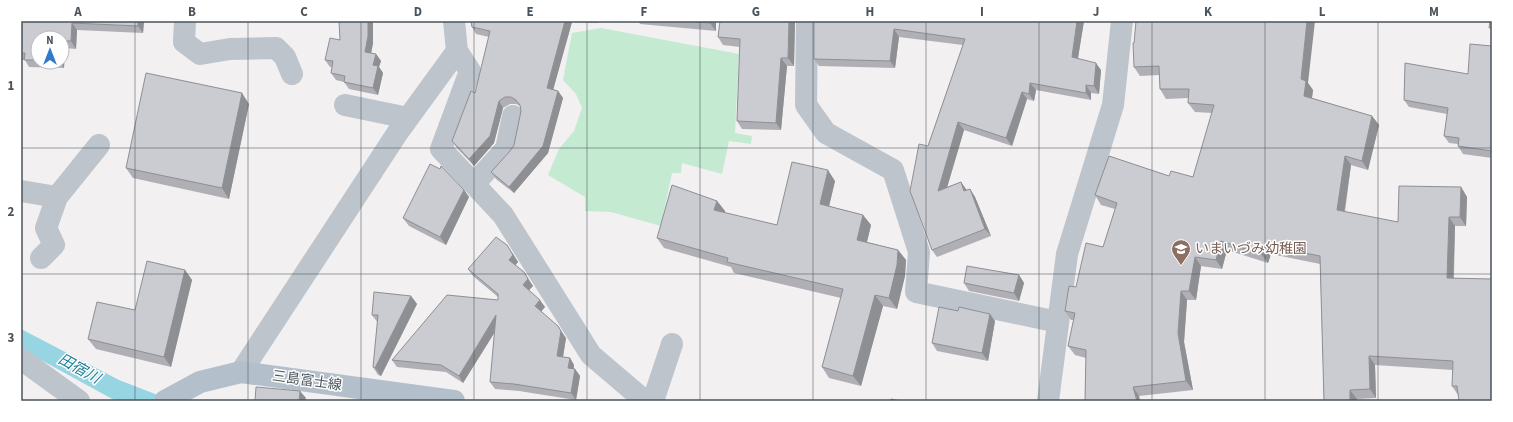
<svg xmlns="http://www.w3.org/2000/svg" width="1513" height="422" font-family="'Source Sans 3','Noto Sans JP',sans-serif">
  <style>
    .green { fill: #c4ead1 }
    .water { fill: #96d5e1 }
    .lines { fill: none; stroke-linecap: round; stroke-linejoin: round }
    .minor { stroke: #bdc4cb; stroke-width: 22 }
    .major { stroke: #b3c0cb; stroke-width: 22 }
    .wall { fill: #afafb5; fill-rule: evenodd }
    .shaded-wall { fill: #8e8f93 }
    .building { fill: #cbccd2; stroke: #8e8f93 }
    .grid { fill: none; stroke: #4a535b; stroke-width: 1; stroke-opacity: 0.55 }
    .labels { text-anchor: middle; dominant-baseline: central; stroke-width: 3; stroke-linejoin: round; paint-order: stroke }
    .education-label { font-size: 14px; fill: #785e54; stroke: #fff; text-anchor: start }
    .street-label { font-size: 14px; fill: #4a535b; stroke: #fff }
    .water-label { font-size: 15px; font-style: italic; fill: #1d7f93; stroke: #fff }
    .neatline { fill: none; stroke: #4a535b; stroke-width: 1.5 }
    .grid-label { font-size: 13px; text-anchor: middle; font-weight: bold; fill: #4a535b }
  </style>
  <rect width="100%" height="100%" fill="#f2f0f0"/>
  <path class="green" d="M601,28L739,54L735,133L752,136L751,144L729,141L722,174L682,163L681,173H672L661,226L611,212L585,211V197L548,175L559,149L574,131L582,108L576,94L563,80L572,33Z"/>
  <path class="water" d="M21,329L119,380L173,401H116L21,349Z"/>
  <g class="lines">
    <path class="minor" d="M185,21L184,42L200,54L230,49L276,48L285,57L292,74
      M807,21L806,105L826,133L893,170L919,252L916,292L1058,322
      M457,51L470,71L441,149L503,215L591,355L645,401
      M345,105L408,118
      M474,184L506,149L513,116
      M21,191L57,197L99,145
      M41,258L54,245L46,228L57,197
      M21,359L79,401
      M241,372L398,132L457,51L454,21
      M653,401L672,344
      M1048,401L1067,254L1113,105L1122,21"/>
    <path class="major" d="M165,401L200,382L241,372L454,401"/>
  </g>
  <path class="wall" d="M21,21H144L143,33L77,30L76,49L65,48L64,68L29,67L25,60H21ZM38,38H62V62H38Z
    M373,21V43L371,53L376,54L381,61L379,67L383,73L378,95L349,89L344,82L336,80L331,73L332,67H330L325,60Z
    M471,21H598V23L572,22L553,89L558,91L563,98L548,153L514,193L496,179L491,172L510,151L514,145L521,111L520,106L516,104H510L503,108L494,143L474,166L457,148L452,141L475,93L489,37L476,34L472,27Z
    M638,21H716V31L640,24Z
    M720,21H795L794,66H787L781,130L742,129L737,121L740,47L723,45L718,37Z
    M814,21H1084L1078,58L1101,70L1099,94L1091,93V100L1036,90L1034,101L1027,99L1012,146L964,130L947,187L961,182L966,190L970,189L975,197L991,236L937,257L932,250L928,146L963,45L899,37L895,68L819,66L814,59Z
    M1134,43L1308,83L1313,90L1312,98L1372,116L1379,125L1368,170L1351,165L1345,212L1398,222L1461,187L1467,197L1466,226H1455L1454,278L1458,395L1452,386L1453,370L1375,365L1376,398L1357,399V401H1324L1320,264L1271,254L1268,263L1227,250L1222,269L1201,266L1196,300H1187L1184,342L1193,390L1139,396L1140,401H1085L1086,358L1075,355L1068,346L1074,320H1071L1065,311L1076,287L1103,247L1115,209L1101,205L1095,195L1169,176L1193,177L1212,113L1195,112L1188,103L1189,98L1166,99L1160,89L1159,75L1140,76L1134,67Z
    M1492,46V158L1463,154L1458,146V144L1449,143L1444,136L1447,114L1409,107L1404,100L1468,74Z
    M249,104L229,199L133,178L126,168Z
    M440,169L464,190L469,197L446,245L409,226L403,218Z
    M835,181L829,206L863,215L871,225L867,242L898,250L906,260L905,276L897,309L883,306L861,386L829,378L822,367L841,298L734,273L731,267L664,248L657,238L717,201L725,211L724,213L777,225Z
    M512,252L518,262L515,265L533,286L529,290L545,307L541,311L566,338L563,357L570,358L574,365V369H575L580,376L576,400L519,391L495,389L490,382L495,332L463,383L446,372L397,367L392,360L498,300V297L473,276L468,269Z
    M185,270L192,280L171,367L96,349L88,339L135,310Z
    M1019,275L1024,283L1019,301L969,291L964,283Z
    M411,296L417,304L381,376L378,375L373,367L378,323L372,315Z
    M995,321L988,361L937,351L932,343Z"/>
  <path class="shaded-wall" d="M138,21H144L143,33L138,26Z
    M368,21H373V43L370,59L365,52Z
    M565,21H571L572,22L552,94L547,88Z
    M710,21H716V31L710,23Z
    M789,21H795L794,66L788,58Z
    M1077,21H1084L1077,64L1072,57Z
    M1307,21H1315L1308,83L1313,90L1311,105L1304,96L1301,79Z
    M72,23L77,30L76,49L71,41Z
    M894,29L899,37L895,68L890,61Z
    M62,44L65,48L64,68L60,62H62Z
    M376,54L381,61L379,67L383,73L378,95L373,88V65Z
    M781,58L787,66L781,130L776,123Z
    M1096,63L1101,70L1099,94L1094,86Z
    M1030,83L1036,90L1034,101L1029,94Z
    M1086,85L1091,93V100L1086,93Z
    M558,91L563,98L548,153L514,193L509,187Z
    M1022,92L1027,99L1012,146L1006,138Z
    M242,93L249,104L229,199L222,188Z
    M499,101L503,108L494,143L474,166L469,159Z
    M1372,116L1379,125L1368,170L1362,161Z
    M958,122L964,130L944,198L938,191Z
    M1345,156L1351,165L1343,220L1337,210Z
    M828,170L835,181L827,215L820,204Z
    M961,182L966,189L970,199L964,191Z
    M1461,187L1467,197L1466,226L1460,217Z
    M970,189L975,197L991,236L985,229Z
    M464,190L469,197L446,245L440,237Z
    M717,201L725,211L722,221L714,210Z
    M863,215L871,225L865,250L857,240Z
    M1449,217L1455,226L1453,287L1447,278Z
    M1221,241L1227,250L1222,269L1216,260Z
    M507,245L518,262L514,267L509,260Z
    M1264,245L1271,254L1268,263L1261,254Z
    M898,250L906,260L905,276L897,309L889,298Z
    M1195,257L1201,266L1196,300L1189,291Z
    M185,270L192,280L171,367L164,357Z
    M524,272L533,286L528,291L523,285Z
    M1019,275L1024,283L1019,301L1014,293Z
    M1181,291L1187,300L1184,342L1193,390L1186,381L1178,333Z
    M875,295L883,306L861,386L853,376Z
    M411,296L417,304L381,376L375,368Z
    M540,300L545,307L540,313L535,306Z
    M990,314L995,321L988,361L982,353Z
    M496,315L501,322L463,383L459,376Z
    M558,326L566,338L562,363L557,356Z
    M1369,356L1375,365L1376,398L1370,389Z
    M570,358L574,365L573,375L568,368Z
    M575,369L580,376L576,400L571,393Z
    M1133,387L1139,396L1140,401H1137Z
    M1350,390L1357,399V401H1350Z
    M300,391L306,398L305,401H299Z"/>
  <path class="building" d="M21,21H138V26L72,23L71,41H62V38H38V60H24L25,53H21Z
    M339,21H368V36L365,52L376,54L373,65L378,66L373,88L344,82L345,76L331,73L333,61L325,60L330,38L340,40Z
    M471,21H565L547,88L558,91L543,146L509,187L491,172L510,151L514,145L521,111L520,105L516,100L511,97H505L499,101L490,136L469,159L452,141L471,91L475,93L490,31L472,27Z
    M686,21H710V23Z
    M720,21H789L788,58H781L776,123L737,121L740,39L718,37Z
    M814,21H1077L1072,57L1096,63L1094,86L1086,85V93L1030,83L1029,94L1022,92L1006,138L958,122L938,191L961,182L964,191L970,189L985,229L932,250L910,191L919,144L928,146L965,39L894,29L890,61L814,59Z
    M1136,21H1307L1301,79L1306,81L1304,96L1372,116L1362,161L1345,156L1337,210L1398,222L1399,186L1461,187L1460,217H1449L1447,278L1492,279V401H1459L1457,386H1452L1453,361L1369,356L1370,389L1350,390V401H1324L1320,256L1264,245L1261,254L1221,241L1216,260L1195,257L1189,291H1181L1178,333L1186,381L1133,387L1137,401H1085L1086,350L1068,346L1075,313L1065,311L1069,286L1076,287L1086,243L1103,247L1117,203L1095,195L1109,156L1169,176L1171,171L1193,177L1214,105L1188,103L1189,89H1160L1159,66L1134,67L1133,43H1134Z
    M1490,21H1492V28H1489Z
    M1470,44L1492,46V151L1458,146L1459,138L1444,136L1448,108L1404,100L1405,63L1468,74Z
    M146,73L242,93L222,188L126,168Z
    M792,162L828,170L820,204L863,215L857,240L898,250L897,265L889,298L875,295L853,376L822,367L843,289L727,262L728,258L657,238L672,185L717,201L714,210L777,225Z
    M430,164L440,169L441,166L464,190L440,237L403,218Z
    M496,237L507,245L513,255L509,260L524,272L528,279L523,285L540,300L535,306L558,326L561,331L557,356L570,358L568,368L575,369L571,393L514,384L490,382L496,315L459,376L441,365L392,360L447,295L498,300V294L468,269Z
    M147,261L185,270L164,357L88,339L97,302L135,310Z
    M967,266L1019,275L1014,293L964,283Z
    M374,292L411,296L375,368L373,367L378,315H372Z
    M939,307L958,311L959,307L990,314L982,353L932,343Z
    M256,387L300,391L299,401H255Z
    M891,399L901,401H890Z"/>
  <path class="grid" d="M135,21V401M248,21V401M361,21V401M474,21V401M587,21V401M700,21V401M813,21V401M926,21V401M1039,21V401M1152,21V401M1265,21V401M1378,21V401M21,148H1492M21,274H1492"/>
  <defs>
    <symbol id="school-pin" viewBox="-11 -11 22 30"><path d="M0 17L-7.5 6A9.5 9.5 0 1 1 7.5 6Z" fill="#8d6e63" stroke="#fff"/><path d="M0-5L7-2L0 1L-7-2ZM-4 1L0 2.5L4 1V4Q0 6-4 4Z" fill="#fff"/></symbol>
  </defs>
  <g fill-rule="evenodd">
    <use href="#school-pin" x="1170" y="238" width="22" height="30"/>
  </g>
  <g class="labels">
    <g class="education-label">
      <text x="1195" y="249">いまいづみ幼稚園</text>
    </g>
    <g class="street-label">
      <text transform="translate(307 381) rotate(8)">三島富士線</text>
    </g>
    <g class="water-label">
      <text transform="translate(79 369) rotate(29)">田宿川</text>
    </g>
  </g>
  <rect width="1513" height="422" fill="none" stroke="#ffffff" stroke-width="44"/>
  <g transform="translate(50 50)"><circle r="19" fill="#ffffff" stroke="#b7babd"/>
  <path d="M0-3L7 15L0 10L-7 15Z" fill="#307acc"/>
  <text y="-6" font-size="11" font-weight="bold" text-anchor="middle" fill="#4a535b">N</text>
  </g>
  <rect x="22" y="22" width="1469" height="378" class="neatline"/>
  <g class="grid-label">
    <text x="78" y="16">A</text>
    <text x="192" y="16">B</text>
    <text x="304" y="16">C</text>
    <text x="418" y="16">D</text>
    <text x="530" y="16">E</text>
    <text x="644" y="16">F</text>
    <text x="756" y="16">G</text>
    <text x="870" y="16">H</text>
    <text x="982" y="16">I</text>
    <text x="1096" y="16">J</text>
    <text x="1208" y="16">K</text>
    <text x="1322" y="16">L</text>
    <text x="1434" y="16">M</text>
    <text x="11" y="90">1</text>
    <text x="11" y="216">2</text>
    <text x="11" y="342">3</text>
  </g>
</svg>
